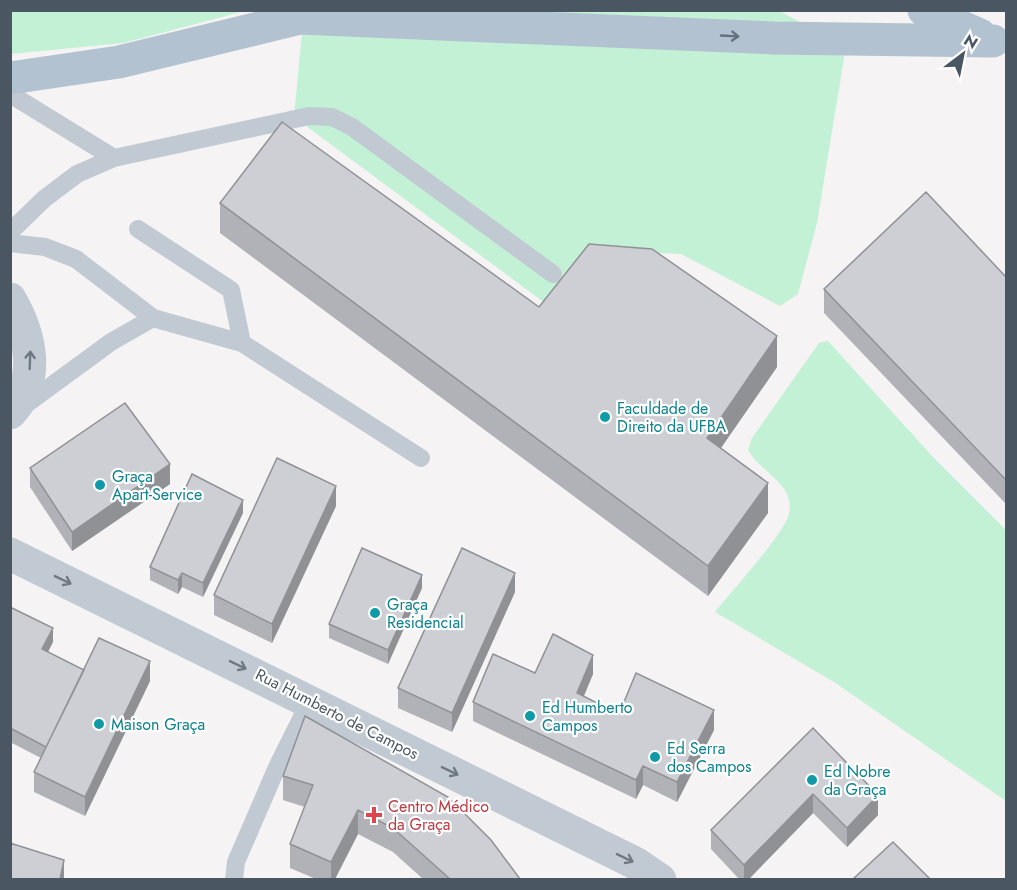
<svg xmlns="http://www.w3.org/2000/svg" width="1017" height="890" font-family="Jost,sans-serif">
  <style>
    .green { fill: #c3f1d5 }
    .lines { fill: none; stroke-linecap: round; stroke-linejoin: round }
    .service { stroke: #c1cad2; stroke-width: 18 }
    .minor { stroke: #c1cad2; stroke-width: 33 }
    .primary { stroke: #b3c2d1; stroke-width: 33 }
    .wall { fill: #b0b2b7 }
    .shaded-wall { fill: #909195 }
    .building { fill: #cdcfd5; stroke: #909195; stroke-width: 1.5 }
    .oneway { stroke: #64717d }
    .oneway2 { stroke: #6e7983 }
    .culture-dot { fill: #0f9aa8; stroke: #fff; stroke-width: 2 }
    .health-dot { fill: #e0444e; stroke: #fff; stroke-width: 2 }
    .labels { text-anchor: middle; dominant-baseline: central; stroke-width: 4.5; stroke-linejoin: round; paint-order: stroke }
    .culture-label { font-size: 16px; fill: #0d838f; stroke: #fff; text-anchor: start }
    .street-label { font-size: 16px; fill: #4a5661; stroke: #fff }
    .health-label { font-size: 16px; fill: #be3a42; stroke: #fff; text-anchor: start }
  </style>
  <rect width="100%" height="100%" fill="#f5f3f3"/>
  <path class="green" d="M11,10H245V11L123,43L11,54Z
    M304,11H779L846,46L817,223L798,294L780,306L681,254L590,250L553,309L294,117Z
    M828,341L932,456L1006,530V801L834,682L715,612C734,588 778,541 788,517C791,509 790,502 787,494C781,480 757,466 748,450L752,438L819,343Z"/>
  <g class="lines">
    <path class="service" d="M10,94L114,158
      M138,229L231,290L242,343
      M10,232L44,199L77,174L114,158L309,116L332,117L352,127L553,274
      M10,243L45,247L76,259L153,318L242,343L421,458
      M21,408L111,342L153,318
      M234,880L236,862L278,765L310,701"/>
    <path class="minor" d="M10,299C31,335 41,380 10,413
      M10,554L635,863L660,880"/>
    <path class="primary" d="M924,10L980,35
      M10,78L119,62L300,18L774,38L993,41"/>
  </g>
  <path class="wall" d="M220,203L539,307L777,367L721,448L768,513L708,596L220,233Z
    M1006,277V504L824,313V289Z
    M30,468L170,484L72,551L30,487Z
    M336,506L272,643L214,615V595Z
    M243,513L203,597L182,587L178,594L150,580V567Z
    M422,588L388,664L329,638V624Z
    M515,592L452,732L398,708V688Z
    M10,607L53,642L48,652L84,670L150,681L85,816L34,792V772L41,758L10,742Z
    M535,673L593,674L584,696L619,714L714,730L677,802L643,785L636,799L473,721V702Z
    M305,716L520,879H423L393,852L358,834L335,879H316L290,868V844L305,807L283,800V776Z
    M813,728L878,815L847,847L813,813L749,879H739L711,849V830Z"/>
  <path class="shaded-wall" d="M777,336V367L707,468V438Z
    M170,464V484L72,551V532Z
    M768,483V513L708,596V566Z
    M336,486V506L272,643V624Z
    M243,500V513L203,597V583Z
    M182,573V587L178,594V580Z
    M515,573V592L452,732V713Z
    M422,575V588L388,664V650Z
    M53,628V642L42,663V649Z
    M593,655V674L577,712V693Z
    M150,661V681L85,816V797Z
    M714,710V730L677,802V782Z
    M643,766V785L636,799V780Z
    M813,794V813L749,879H744V865Z
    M878,795V815L847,847V828Z
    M358,810V834L335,879H331V862Z
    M64,860V879H60Z"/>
  <path class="building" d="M282,122L539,307L589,244L652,249L777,336L707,438L768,483L708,566L220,203Z
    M926,192L1006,277V480L824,289Z
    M125,403L170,464L72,532L30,468Z
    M277,458L336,486L272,624L214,595Z
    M192,474L243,500L203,583L182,573L178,580L150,567Z
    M362,548L422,575L388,650L329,624Z
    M462,548L515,573L452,713L398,688Z
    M10,607L53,628L42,649L84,670L46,747L10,728Z
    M553,634L593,655L577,693L619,714L636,673L714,710L677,782L643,766L636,780L473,702L493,654L535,673Z
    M99,638L150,661L85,797L34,772Z
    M305,716L448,797L491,840L520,879H450L393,828L358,810L331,862L290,844L313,785L283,776Z
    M813,728L878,795L847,828L813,794L744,865L711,830Z
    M893,842L930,879H853Z
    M10,843L64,860L60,879H10Z"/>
  <defs><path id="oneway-shaft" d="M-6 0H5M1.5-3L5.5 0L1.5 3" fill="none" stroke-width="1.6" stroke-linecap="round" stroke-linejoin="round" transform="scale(1.5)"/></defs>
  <use class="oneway" href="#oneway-shaft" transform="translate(730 36) rotate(3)"/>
  <g class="oneway2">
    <use href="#oneway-shaft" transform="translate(30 360) rotate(-88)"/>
    <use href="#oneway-shaft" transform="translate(63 580) rotate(26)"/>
    <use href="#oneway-shaft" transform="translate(238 665) rotate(26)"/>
    <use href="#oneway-shaft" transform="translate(450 771) rotate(26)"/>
    <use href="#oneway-shaft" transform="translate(625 858) rotate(26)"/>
  </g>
  <g class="culture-dot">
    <circle cx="605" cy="417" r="6"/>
    <circle cx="100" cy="485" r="6"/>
    <circle cx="375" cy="613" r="6"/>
    <circle cx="530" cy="716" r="6"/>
    <circle cx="99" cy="724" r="6"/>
    <circle cx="655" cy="757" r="6"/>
    <circle cx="812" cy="780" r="6"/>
  </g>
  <path class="health-dot" d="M371 806h6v6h6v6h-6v6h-6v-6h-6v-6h6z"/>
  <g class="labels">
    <g class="culture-label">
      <text x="617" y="408">Faculdade de<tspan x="617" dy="18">Direito da UFBA</tspan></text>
      <text x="112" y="476">Graça<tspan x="112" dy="18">Apart-Service</tspan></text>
      <text x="387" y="604">Graça<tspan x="387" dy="18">Residencial</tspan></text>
      <text x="542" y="707">Ed Humberto<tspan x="542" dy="18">Campos</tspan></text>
      <text x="111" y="724">Maison Graça</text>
      <text x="667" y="748">Ed Serra<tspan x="667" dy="18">dos Campos</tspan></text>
      <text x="824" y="771">Ed Nobre<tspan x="824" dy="18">da Graça</tspan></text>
    </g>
    <g class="street-label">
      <text transform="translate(337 714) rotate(27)">Rua Humberto de Campos</text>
    </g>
    <g class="health-label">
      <text x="388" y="806">Centro Médico<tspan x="388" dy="18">da Graça</tspan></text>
    </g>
  </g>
  <rect width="1017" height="890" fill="none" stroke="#4a5661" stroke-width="24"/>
  <g transform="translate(963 54) rotate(32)" stroke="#ffffff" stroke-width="4.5" paint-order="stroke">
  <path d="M0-4.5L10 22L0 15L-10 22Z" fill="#4a5661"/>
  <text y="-9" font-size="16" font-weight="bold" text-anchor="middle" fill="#4a5661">N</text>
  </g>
</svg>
